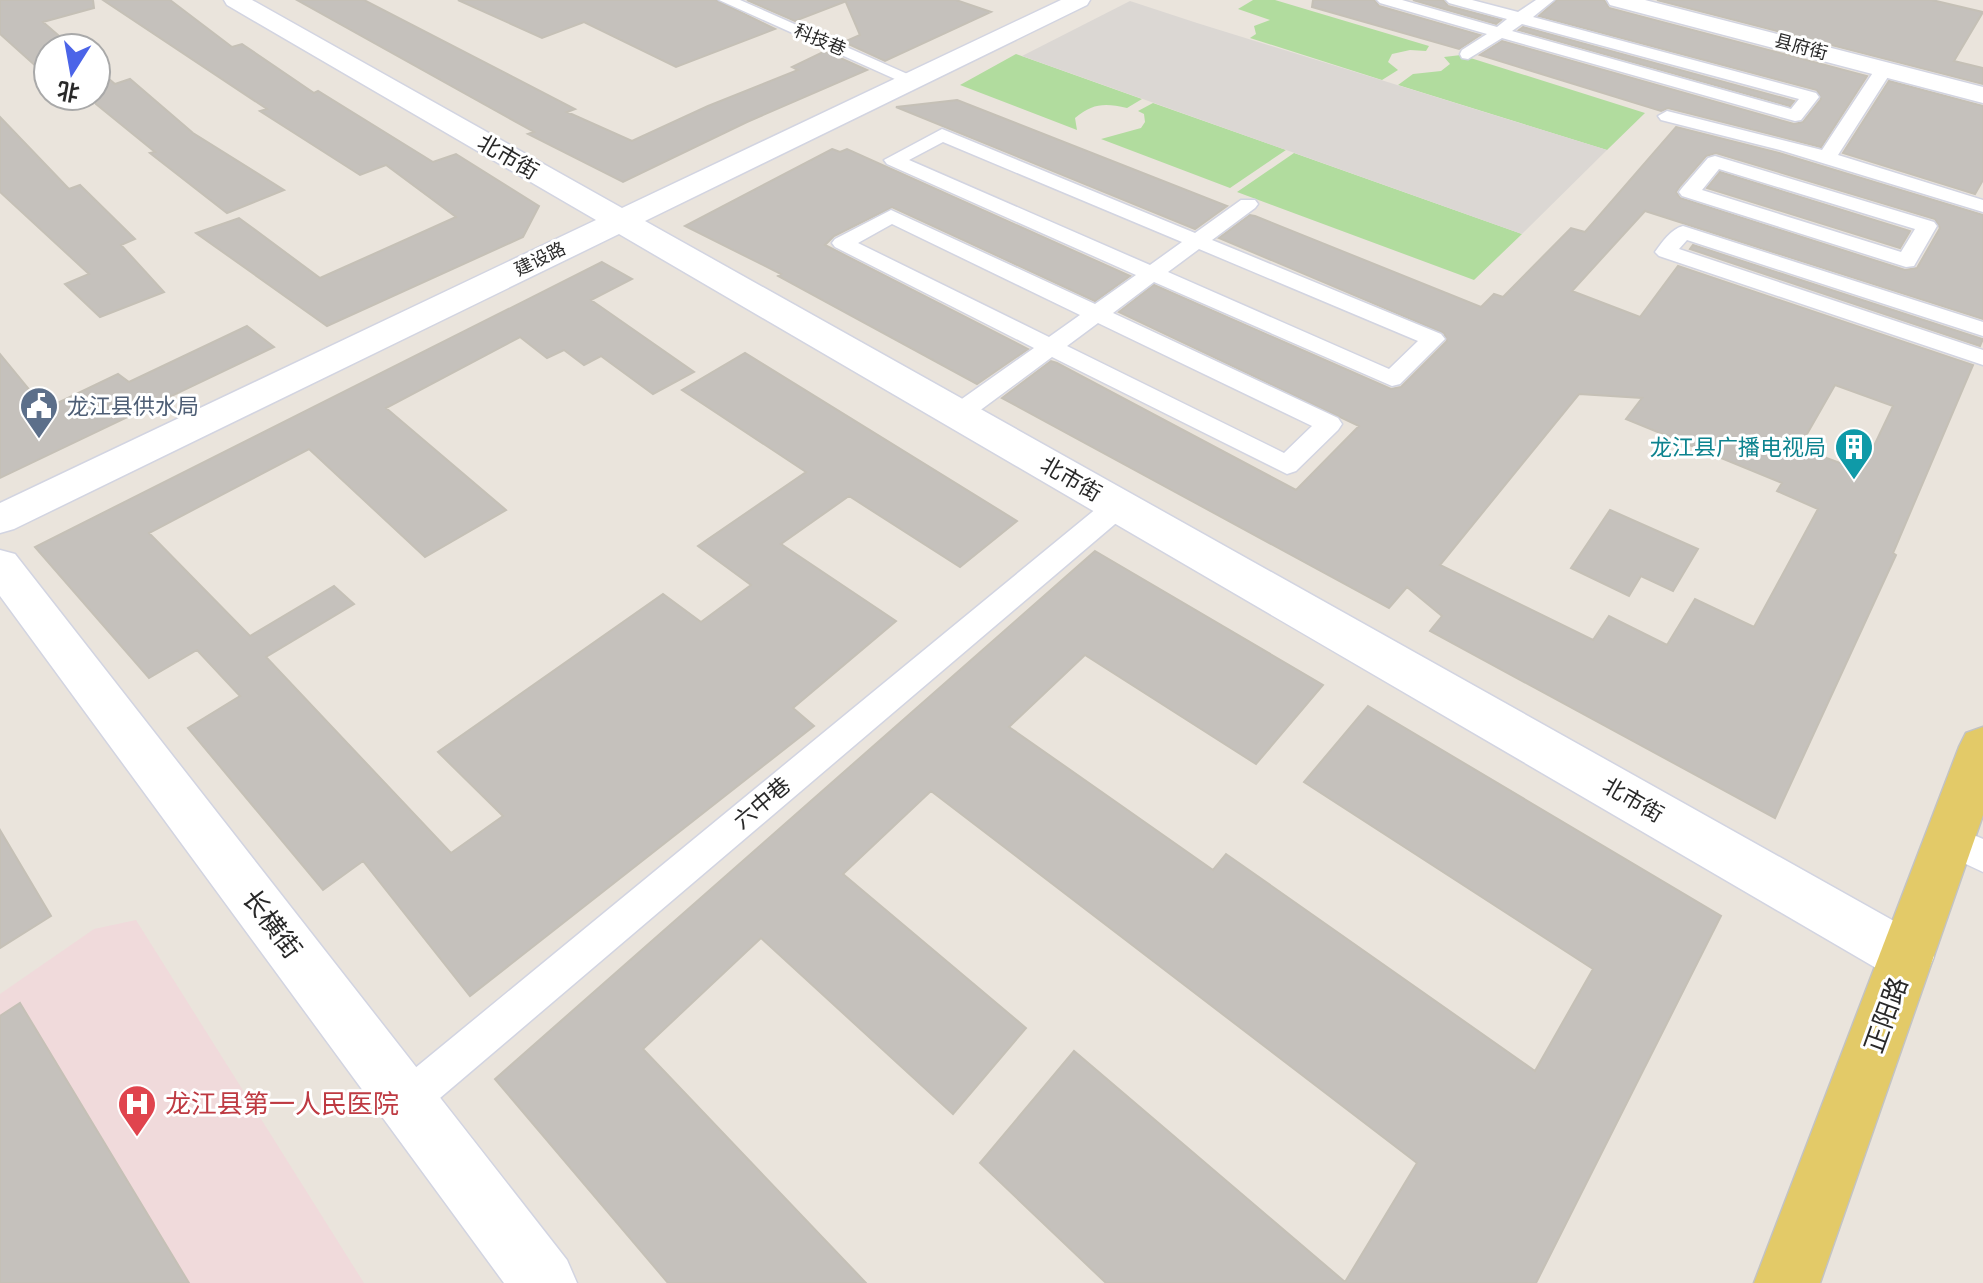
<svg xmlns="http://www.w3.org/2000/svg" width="1983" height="1283" font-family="Figtree,'Noto Sans SC',sans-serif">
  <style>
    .medical { fill: #f0dadb }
    .green { fill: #b1dc9e }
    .plaza { fill: #dbd7d3 }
    .building { fill: #c5c1bc; stroke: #c5c0b6; stroke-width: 2; fill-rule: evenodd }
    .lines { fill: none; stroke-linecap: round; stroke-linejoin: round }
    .street-casing { stroke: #d2d4e1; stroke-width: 3 }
    .secondary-casing { stroke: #d2d4e1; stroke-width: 3 }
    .primary-casing { stroke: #c3c3c3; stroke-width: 3 }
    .street { fill: #fff; fill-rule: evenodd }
    .secondary { fill: #fff; fill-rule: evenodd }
    .primary { fill: #e3ca68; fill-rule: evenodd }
    .labels { text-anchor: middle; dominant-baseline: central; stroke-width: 6; stroke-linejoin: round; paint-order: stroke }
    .far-street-label { font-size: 18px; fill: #292929; stroke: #fff }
    .street-label { font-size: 22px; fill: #292929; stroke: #fff }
    .service-label { font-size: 22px; fill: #4e5e75; stroke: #fff; text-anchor: start }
    .culture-label { font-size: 22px; fill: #0d838f; stroke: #fff; text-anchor: end }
    .near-street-label { font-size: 26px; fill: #292929; stroke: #fff }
    .near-health-label { font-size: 26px; fill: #be3a42; stroke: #fff; text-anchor: start }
  </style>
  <rect width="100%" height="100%" fill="#eae4dc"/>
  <path class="medical" d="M136,920L364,1283H0V994L94,929Z"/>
  <path class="green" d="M1253,0H1275L1429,46L1426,51L1410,50L1392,54L1388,62L1398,70L1382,80L1250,38L1256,34L1254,26L1270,20L1238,9Z
    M1016,54L1142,99L1127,108C1105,103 1093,103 1075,118L1077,130L960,85Z
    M1461,55L1645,113L1607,150L1398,85L1413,74L1441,71L1450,64L1444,57Z
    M1153,103L1286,150L1230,188L1101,139L1141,128L1145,122L1144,114L1138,111Z
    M1294,153L1522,234L1474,280L1237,192Z"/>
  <path class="plaza" d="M1130,1L1197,23L1607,150L1522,234L1022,56Z"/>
  <path class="building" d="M0,0H93L94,8L43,22L73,48H48V77L0,34Z
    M103,0H170L232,47L242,44L314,93L318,91L433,162L456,154L539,206L523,237L327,326L196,233L239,218L320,278L456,217L386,165L360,175L260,111L267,109Z
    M297,0H364L575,109L567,112L632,141L708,106L798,70L792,67L825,51L867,70L747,122L623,182L528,134L534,132Z
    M458,0H716L775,29L676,67L584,22L542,38Z
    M747,0H844V2L795,21Z
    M845,0H956L991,12L885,61L844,42L860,35Z
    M1313,0H1374L1379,6L1480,35L1459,49L1312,7Z
    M1413,0H1443L1448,6L1501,20L1496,24Z
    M1557,0H1604L1609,8L1867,76L1821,147L1668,108L1661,111L1480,55L1502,41L1794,124L1803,122L1821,99L1817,90L1539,16Z
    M1657,0H1932L1983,12L1954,61L1983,68V84Z
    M1523,27L1794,101L1790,106L1519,30Z
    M96,68L115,84L130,79L193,133L284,190L227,213L150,153L155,152L96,104Z
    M1889,81L1983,106V180L1975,194L1843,153Z
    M957,100L1227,206L1195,229L896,107Z
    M0,117L69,189L80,185L135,239L121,245L164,292L100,317L65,284L89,274L0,192Z
    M1676,127L1779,153L1983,215V319L1645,211L1572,291L1640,317L1678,266L1973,365L1893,553L1896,555L1775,818L1430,631L1442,616L1407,587L1389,608L1002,398L1051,361L1057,363L1296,490L1359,426L1119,312L1154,285L1391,389L1401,387L1447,341L1444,333L1219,238L1250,215L1255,216L1481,307L1494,294L1503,297L1571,228L1585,232ZM1716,153L1935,219L1940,228L1917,268L1905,270L1680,198L1676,192L1680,186L1706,156ZM1835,385L1893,406L1862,471L1799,448ZM1579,394L1642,398L1626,419L1782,483L1777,491L1818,509L1754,627L1695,599L1667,645L1609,616L1593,640L1440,565Z
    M832,149L840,152L847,149L1130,276L1095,301L892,207L834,236L825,245L1028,349L977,384L778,276L781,274L685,226Z
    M1720,172L1910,231L1900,248L1707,188Z
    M1693,245L1982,339H1983L1980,346L1690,249Z
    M602,262L632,279L591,300L694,372L653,394L601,356L584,365L564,350L547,358L520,337L386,408L506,510L425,557L309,449L149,533L250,636L334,586L354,604L266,657L451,853L503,816L438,752L663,594L701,622L751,585L698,546L806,472L682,390L745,353L1017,521L960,567L849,496L781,544L896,621L793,708L814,726L470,996L363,861L323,890L188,728L240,696L197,650L149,678L35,547Z
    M247,326L274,347L0,478V354L45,409L118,374L129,382Z
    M1610,510L1698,549L1673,591L1641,576L1629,596L1571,568Z
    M1095,551L1323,685L1256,764L1085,655L1009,727L1213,870L1226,854L1535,1071L1593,969L1304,782L1368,706L1721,916L1536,1283H1106L980,1163L1074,1051L1345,1282L1417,1163L931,791L843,874L1026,1028L953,1114L761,938L643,1049L866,1283H668L495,1079Z
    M0,830L51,916L0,948Z
    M20,1003L189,1283H0V1016Z"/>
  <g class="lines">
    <defs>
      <path id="street" d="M719,0H740L921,80L918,84H906Z
        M1377,0H1402L1497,27L1507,19L1449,3L1446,0H1472L1518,12L1536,0H1554L1533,17L1816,93L1819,97L1801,120L1795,121L1502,38L1468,59L1462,58L1460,54L1462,50L1487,34L1380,3ZM1522,24L1799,99L1791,109L1512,31Z
        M1884,64L1893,69L1838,155L1983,200V212L1780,150L1661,120L1658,116L1667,111L1822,150L1878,65Z
        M942,129L1195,233L1241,200H1255L1258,204L1255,208L1212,240L1441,334L1445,339L1400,384L1392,386L1154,282L1113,313L1338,418L1342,424L1338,430L1296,471L1287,474L1052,357L967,420H949L946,414L949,408L1034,348L835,247L832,243L835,239L891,210L1095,304L1136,275L887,164L884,160ZM943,142L1182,242L1150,265L909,160ZM892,224L1080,315L1049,337L858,243ZM1199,249L1418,341L1389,369L1168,272ZM1098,323L1312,426L1284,453L1067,346Z
        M1715,156L1934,222L1937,226L1914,266L1906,267L1682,196L1679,192L1682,188L1708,158ZM1719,169L1915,229L1901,252L1702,190Z
        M1683,226L1983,322V336L1687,240L1679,249L1983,350V365L1659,256L1655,252C1662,242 1671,229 1683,226Z
        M1118,497L1128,499L1131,506L1128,513L420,1115L406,1121L392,1115L386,1101L392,1087L1108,499Z
        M1950,825L1983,839V872L1938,851L1933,840L1938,829Z"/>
      <path id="secondary" d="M224,0H252L622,208L1061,0H1090L1087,5L645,221L1926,939L1934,957L1926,975L1907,983L1888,975L619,234L14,529L0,533V503L596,220L227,5Z
        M1607,0H1645L1983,87V103L1610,5Z
        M0,550L15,554L567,1260L577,1283H504L0,596Z"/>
      <path id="primary" d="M1983,727V815L1820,1283H1754L1959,747L1966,733Z"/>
    </defs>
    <use href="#street" class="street-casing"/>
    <use href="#secondary" class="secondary-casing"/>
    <use href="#primary" class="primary-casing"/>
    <use href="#street" class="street"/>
    <use href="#secondary" class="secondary"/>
    <use href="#primary" class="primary"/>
  </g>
  <defs>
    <symbol id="civic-pin" viewBox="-11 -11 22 30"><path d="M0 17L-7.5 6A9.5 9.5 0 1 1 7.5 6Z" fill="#5c6f8a" stroke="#fff"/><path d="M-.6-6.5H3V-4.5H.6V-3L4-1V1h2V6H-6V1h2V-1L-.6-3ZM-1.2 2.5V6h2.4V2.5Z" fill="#fff"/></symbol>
    <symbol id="building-pin" viewBox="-11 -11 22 30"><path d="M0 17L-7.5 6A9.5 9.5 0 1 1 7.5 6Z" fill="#0f9aa8" stroke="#fff"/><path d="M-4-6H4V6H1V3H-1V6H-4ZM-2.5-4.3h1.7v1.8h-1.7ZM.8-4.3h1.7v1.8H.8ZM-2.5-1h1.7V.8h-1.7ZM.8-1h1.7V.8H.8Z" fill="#fff"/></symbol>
    <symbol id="hospital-pin" viewBox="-11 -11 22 30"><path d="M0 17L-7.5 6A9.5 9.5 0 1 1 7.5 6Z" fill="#e0444e" stroke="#fff"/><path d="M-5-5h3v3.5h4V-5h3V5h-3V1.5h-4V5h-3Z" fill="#fff"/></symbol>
  </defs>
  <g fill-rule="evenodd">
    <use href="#civic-pin" x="17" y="384" width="44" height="60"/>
    <use href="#building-pin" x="1832" y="425" width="44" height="60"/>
    <use href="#hospital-pin" x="115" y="1082" width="44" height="60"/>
  </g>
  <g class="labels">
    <g class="far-street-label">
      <text transform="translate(820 40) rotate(23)">科技巷</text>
      <text transform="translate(1801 47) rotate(15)">县府街</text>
      <text transform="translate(540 259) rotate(-26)">建设路</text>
    </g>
    <g class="street-label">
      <text transform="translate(508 157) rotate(30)">北市街</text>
      <text transform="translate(1071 479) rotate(30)">北市街</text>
      <text transform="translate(1633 800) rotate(30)">北市街</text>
      <text transform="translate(762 803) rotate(-40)">六中巷</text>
    </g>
    <g class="service-label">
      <text x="67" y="406">龙江县供水局</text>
    </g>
    <g class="culture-label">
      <text x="1826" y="447">龙江县广播电视局</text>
    </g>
    <g class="near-street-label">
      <text transform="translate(272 924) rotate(53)">长横街</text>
      <text transform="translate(1886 1015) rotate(-70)">正阳路</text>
    </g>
    <g class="near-health-label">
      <text x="165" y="1104">龙江县第一人民医院</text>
    </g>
  </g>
  <g transform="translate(72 72) rotate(191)"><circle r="38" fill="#ffffff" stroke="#a9a9a9" stroke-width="2"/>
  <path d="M0-6L14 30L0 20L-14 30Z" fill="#4b64e8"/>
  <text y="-12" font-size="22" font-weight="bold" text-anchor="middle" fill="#292929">北</text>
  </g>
</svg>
